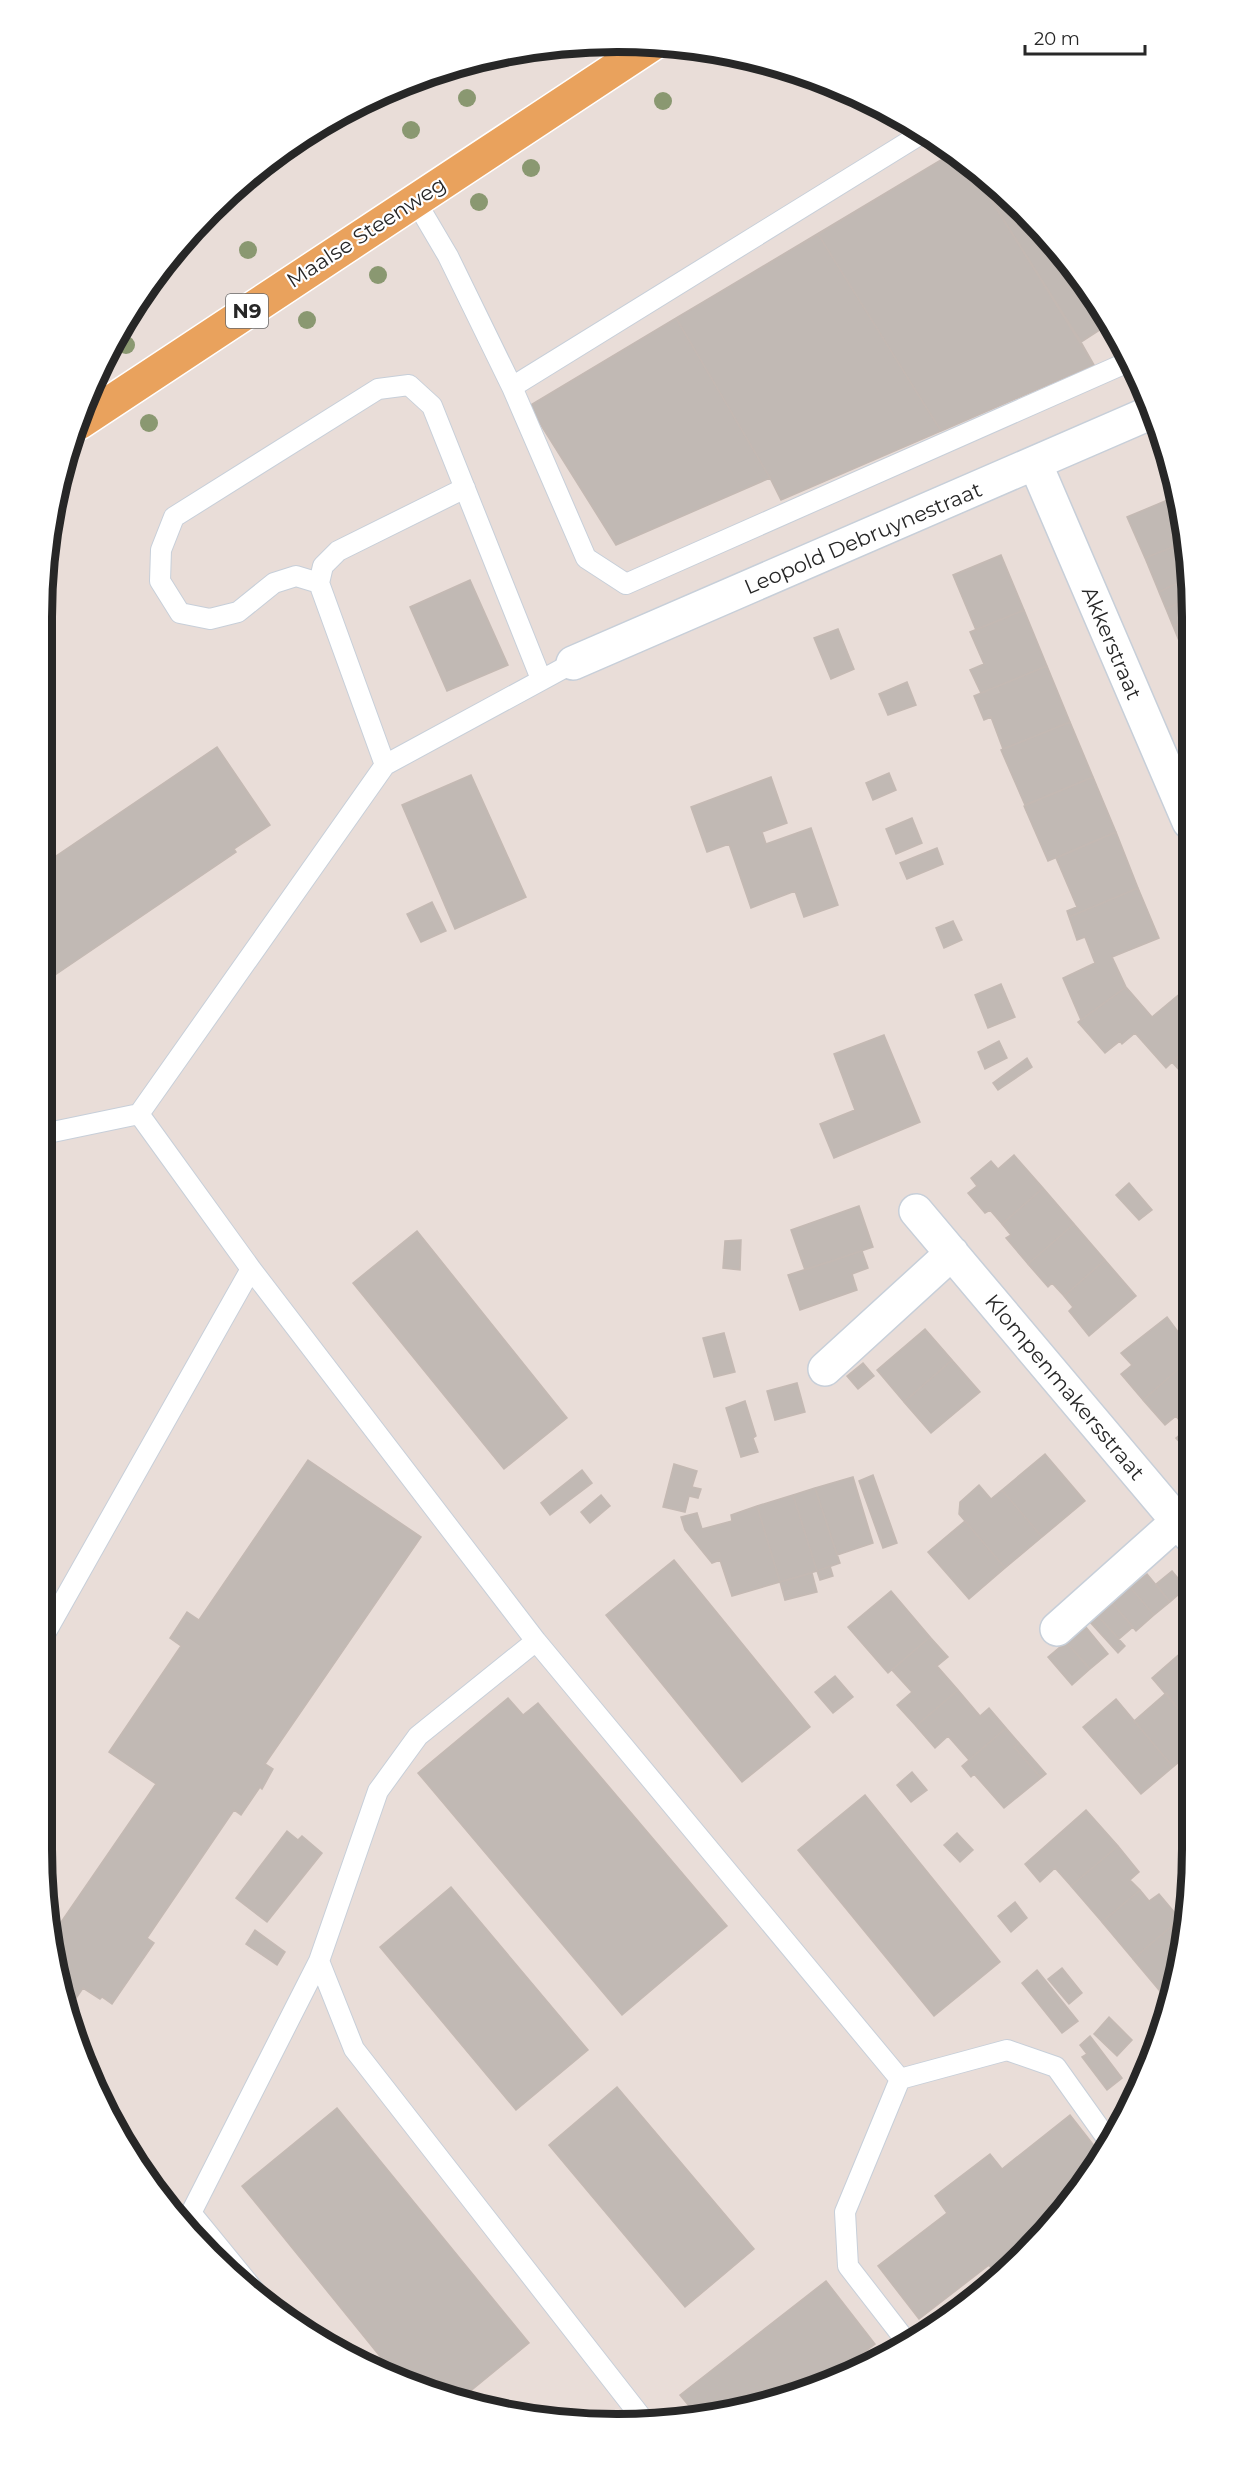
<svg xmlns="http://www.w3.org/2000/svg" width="1235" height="2467" font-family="Montserrat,sans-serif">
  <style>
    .building { fill: #c1b9b4; stroke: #c4b9b3; stroke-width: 1.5 }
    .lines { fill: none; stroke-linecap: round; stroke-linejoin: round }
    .lane-casing { stroke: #c7cfd9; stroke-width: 22 }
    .street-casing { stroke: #c7cfd9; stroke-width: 36 }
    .primary-casing { stroke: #fff; stroke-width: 36 }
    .lane { stroke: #fff; stroke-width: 20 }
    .street { stroke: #fff; stroke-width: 33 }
    .primary { stroke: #e9a25d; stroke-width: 33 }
    .tree { fill: #8a9871 }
    .labels { text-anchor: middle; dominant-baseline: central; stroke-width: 4.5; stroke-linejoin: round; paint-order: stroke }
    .shield { fill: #fff; stroke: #686868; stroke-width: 1.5 }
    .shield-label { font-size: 20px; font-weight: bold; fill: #272727 }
    .street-label { font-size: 21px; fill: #272727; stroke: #fff }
    .rim { fill: none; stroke: #272727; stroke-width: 8 }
  </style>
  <rect width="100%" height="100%" fill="#e9ddd8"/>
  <path class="building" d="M951,154L997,185L1096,297L1109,324L1081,342L1094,365L781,500L770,478L616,545L529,406Z
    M951,154L971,168L1094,365L941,431L818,234Z
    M971,168L997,185L1096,297L1109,324L1081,342Z
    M818,234L941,431L781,500L770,478L676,318Z
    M676,318L770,478L616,545L529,406Z
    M1173,479L1177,496L1174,497L1168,481Z
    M1177,496L1188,541L1145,558L1127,517Z
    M1188,541V578L1159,592L1145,558Z
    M1001,555L1024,610L976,630L953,575Z
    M1188,578V599L1166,609L1159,592Z
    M470,580L508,665L447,691L410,607Z
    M1188,599V621L1173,626L1166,609Z
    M1024,610L1047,666L981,693L970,670L984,664L970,632Z
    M1188,621V657L1186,658L1173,626Z
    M838,629L854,669L831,679L814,638Z
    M1047,666L1070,722L1003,749L991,717L984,720L974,696Z
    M907,682L916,705L888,715L879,694Z
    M1070,722L1093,777L1025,805L1001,750Z
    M217,747L270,825L234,849L236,852L46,981L43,977V865Z
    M889,773L896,790L873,800L866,783Z
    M471,775L526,897L455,929L402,805Z
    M771,777L787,823L762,832L766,844L811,828L838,905L804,917L795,891L751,908L729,844L707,852L691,807Z
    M1093,777L1116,832L1048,861L1024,806Z
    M912,818L922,843L896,854L886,829Z
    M1116,832L1138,888L1069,917L1067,911L1077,907L1056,858Z
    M937,848L943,864L907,879L900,863Z
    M1138,888L1159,938L1112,957L1126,987L1081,1020L1063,978L1095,963L1085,937L1077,940L1069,917Z
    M432,902L446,931L421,942L407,914Z
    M953,921L962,940L944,948L936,928Z
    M1001,984L1015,1017L988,1028L975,995Z
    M1189,986V1046L1166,1068L1135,1033L1122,1044L1120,1041L1105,1053L1078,1022L1126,987L1152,1017Z
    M884,1035L920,1122L834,1158L820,1124L855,1110L834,1054Z
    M999,1041L1007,1058L985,1069L978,1052Z
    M1189,1046L1190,1082L1172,1062Z
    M1027,1058L1032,1067L998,1090L993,1083Z
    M1014,1155L1043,1188L1002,1224L990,1210L985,1213L968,1193L977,1186L971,1178L991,1161L998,1169Z
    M1129,1183L1152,1210L1139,1220L1116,1195Z
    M1043,1188L1074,1224L1028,1264L1006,1238L1011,1235L1002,1224Z
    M859,1206L873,1247L805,1270L791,1230Z
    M1074,1224L1105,1260L1064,1296L1052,1283L1048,1287L1028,1264Z
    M417,1231L567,1418L504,1469L353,1283Z
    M741,1240L740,1270L723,1268L725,1241Z
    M862,1251L868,1268L852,1274L857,1290L800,1310L788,1275Z
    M1105,1260L1136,1296L1089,1336L1069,1311L1073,1307L1064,1296Z
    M1167,1317L1190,1348V1359L1143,1400L1121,1374L1132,1365L1121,1353Z
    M925,1329L952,1360L904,1402L877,1370Z
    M724,1333L735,1372L714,1377L703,1338Z
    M1190,1359L1191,1425L1186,1429L1176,1416L1165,1425L1143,1400Z
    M952,1360L980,1392L931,1433L904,1402Z
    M863,1363L874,1376L858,1389L847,1376Z
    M797,1383L805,1412L775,1420L767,1391Z
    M745,1401L756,1436L753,1438L758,1452L741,1457L726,1408Z
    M1191,1425V1455L1176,1438Z
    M1045,1454L1085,1501L1042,1537L1002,1490Z
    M308,1460L421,1537L265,1764L273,1769L262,1789L260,1787L241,1815L234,1810L147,1938L154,1943L112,2004L102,1997L100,1999L83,1988L68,2010L55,1931L156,1784L109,1752L181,1646L170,1638L187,1612L199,1620Z
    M674,1464L697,1471L692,1487L701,1489L698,1498L689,1496L685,1512L663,1507Z
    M582,1470L592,1483L550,1515L541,1503Z
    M873,1475L897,1543L883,1548L859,1481Z
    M853,1477L873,1543L837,1555L815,1488Z
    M979,1485L991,1499L1002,1490L1042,1537L1005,1568L959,1514L960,1502Z
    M815,1488L840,1563L817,1571L793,1495Z
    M601,1495L610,1506L590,1523L581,1512Z
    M793,1495L817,1571L780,1582L757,1506Z
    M757,1506L780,1582L732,1596L720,1560L712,1563L685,1530L681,1517L697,1513L702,1529L732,1521L731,1515Z
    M965,1521L1005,1568L969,1599L928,1552Z
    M674,1560L810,1727L742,1782L606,1615Z
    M830,1566L833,1576L820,1580L817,1571Z
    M1172,1571L1186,1588L1170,1602L1156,1584Z
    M812,1573L817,1592L785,1600L780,1582Z
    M1147,1574L1170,1602L1154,1615L1130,1587Z
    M1130,1587L1154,1615L1136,1631L1112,1603Z
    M891,1591L930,1637L888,1673L848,1627Z
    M1112,1603L1133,1627L1119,1639L1098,1616Z
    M1098,1616L1125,1646L1118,1653L1090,1622Z
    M1085,1626L1108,1654L1090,1669L1066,1642Z
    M930,1637L948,1657L937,1666L958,1690L916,1726L897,1705L912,1692L892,1670Z
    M1066,1642L1090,1669L1072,1685L1048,1657Z
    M1184,1650L1191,1658V1724L1152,1678Z
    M835,1676L853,1697L833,1713L815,1692Z
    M958,1690L980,1716L989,1708L1006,1728L969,1760L948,1736L935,1748L916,1726Z
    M1166,1693L1191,1724V1752L1173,1767L1134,1721Z
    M508,1698L523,1715L538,1703L727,1926L622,2015L418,1773Z
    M1116,1699L1173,1767L1141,1794L1083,1727Z
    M1006,1728L1019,1743L1014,1747L1041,1778L1004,1808L974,1774L971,1777L962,1766Z
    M1019,1743L1046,1774L1041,1778L1014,1747Z
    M912,1772L927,1790L911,1802L897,1785Z
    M865,1795L1000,1962L934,2016L798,1850Z
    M1086,1810L1118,1846L1071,1886L1055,1868L1040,1882L1025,1864Z
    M287,1831L298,1840L302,1836L322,1853L267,1922L236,1898Z
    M957,1833L973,1850L960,1862L944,1845Z
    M1118,1846L1139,1872L1130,1880L1140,1890L1102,1922L1071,1886Z
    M451,1887L588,2050L516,2110L380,1947Z
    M1140,1890L1149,1901L1159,1894L1180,1919L1133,1959L1102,1922Z
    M1015,1902L1027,1918L1011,1932L998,1916Z
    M1180,1919L1185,1926L1175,1986L1164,1996L1133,1959Z
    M255,1930L285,1952L277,1965L246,1944Z
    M1062,1968L1082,1993L1069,2004L1048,1979Z
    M1037,1970L1078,2021L1062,2033L1022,1983Z
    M1109,2017L1132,2040L1117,2056L1094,2034Z
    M1090,2036L1122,2078L1107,2090L1082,2057L1087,2054L1080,2045Z
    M617,2087L754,2249L685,2307L549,2145Z
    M337,2108L529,2343L462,2398L392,2371L242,2186Z
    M1070,2115L1099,2152L1055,2213L1044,2222L1046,2226L1025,2256L997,2276L989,2265L919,2319L878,2266L947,2213L935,2196L990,2154L1002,2169Z
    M826,2281L875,2344L854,2360L857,2364L844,2374L699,2418L680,2395Z"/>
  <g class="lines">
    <defs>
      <path id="lane" d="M415,200L448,256L512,387L586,558L626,584L1128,362
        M512,387L921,134
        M319,583L296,576L274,583L238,612L210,619L180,613L160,581L161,550L174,517L378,389L409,385L432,406L541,679
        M573,663L385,765L139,1114L251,1269L536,1641L900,2079L845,2212L848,2266L906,2341
        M385,765L319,583L323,566L338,551L465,488
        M43,1134L139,1114
        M42,1639L251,1269
        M536,1641L418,1736L378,1791L319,1961L354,2049L642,2418
        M900,2079L1007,2050L1056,2067L1108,2140
        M262,2300L191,2213L319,1961"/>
      <path id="street" d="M1035,463L1189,822
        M573,663L1152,412
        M916,1211L1191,1537
        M825,1369L952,1253
        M1057,1629L1178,1521"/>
      <path id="primary" d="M79,423L654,43"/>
    </defs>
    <use href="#lane" class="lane-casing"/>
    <use href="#street" class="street-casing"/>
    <use href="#primary" class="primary-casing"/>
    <use href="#lane" class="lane"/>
    <use href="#street" class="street"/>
    <use href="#primary" class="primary"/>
  </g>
  <g class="tree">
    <circle cx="467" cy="98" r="9"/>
    <circle cx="663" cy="101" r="9"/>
    <circle cx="411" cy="130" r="9"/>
    <circle cx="531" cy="168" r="9"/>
    <circle cx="479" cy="202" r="9"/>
    <circle cx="248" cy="250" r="9"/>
    <circle cx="378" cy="275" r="9"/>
    <circle cx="307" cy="320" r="9"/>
    <circle cx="126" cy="345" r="9"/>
    <circle cx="149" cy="423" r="9"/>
  </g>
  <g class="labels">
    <rect class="shield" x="226" y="294" width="42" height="34" rx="4.5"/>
    <g class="shield-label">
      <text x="247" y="311">N9</text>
    </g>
    <g class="street-label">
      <text transform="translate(366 232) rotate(-33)">Maalse Steenweg</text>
      <text transform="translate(863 538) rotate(-23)">Leopold Debruynestraat</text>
      <text transform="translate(1112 643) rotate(67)">Akkerstraat</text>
      <text transform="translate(1065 1387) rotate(50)">Klompenmakersstraat</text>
    </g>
  </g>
  <path d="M0 0H1235V2467H0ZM617 52H617A565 565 0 0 1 1182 617V1849A565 565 0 0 1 617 2414H617A565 565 0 0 1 52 1849V617A565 565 0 0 1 617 52Z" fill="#fff" fill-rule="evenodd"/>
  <path class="rim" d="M617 52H617A565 565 0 0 1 1182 617V1849A565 565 0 0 1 617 2414H617A565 565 0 0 1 52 1849V617A565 565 0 0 1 617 52Z"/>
  <path d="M1025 45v9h120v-9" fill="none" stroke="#272727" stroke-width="3"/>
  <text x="1034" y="45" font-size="18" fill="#272727" stroke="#ffffff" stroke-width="4.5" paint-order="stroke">20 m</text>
</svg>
